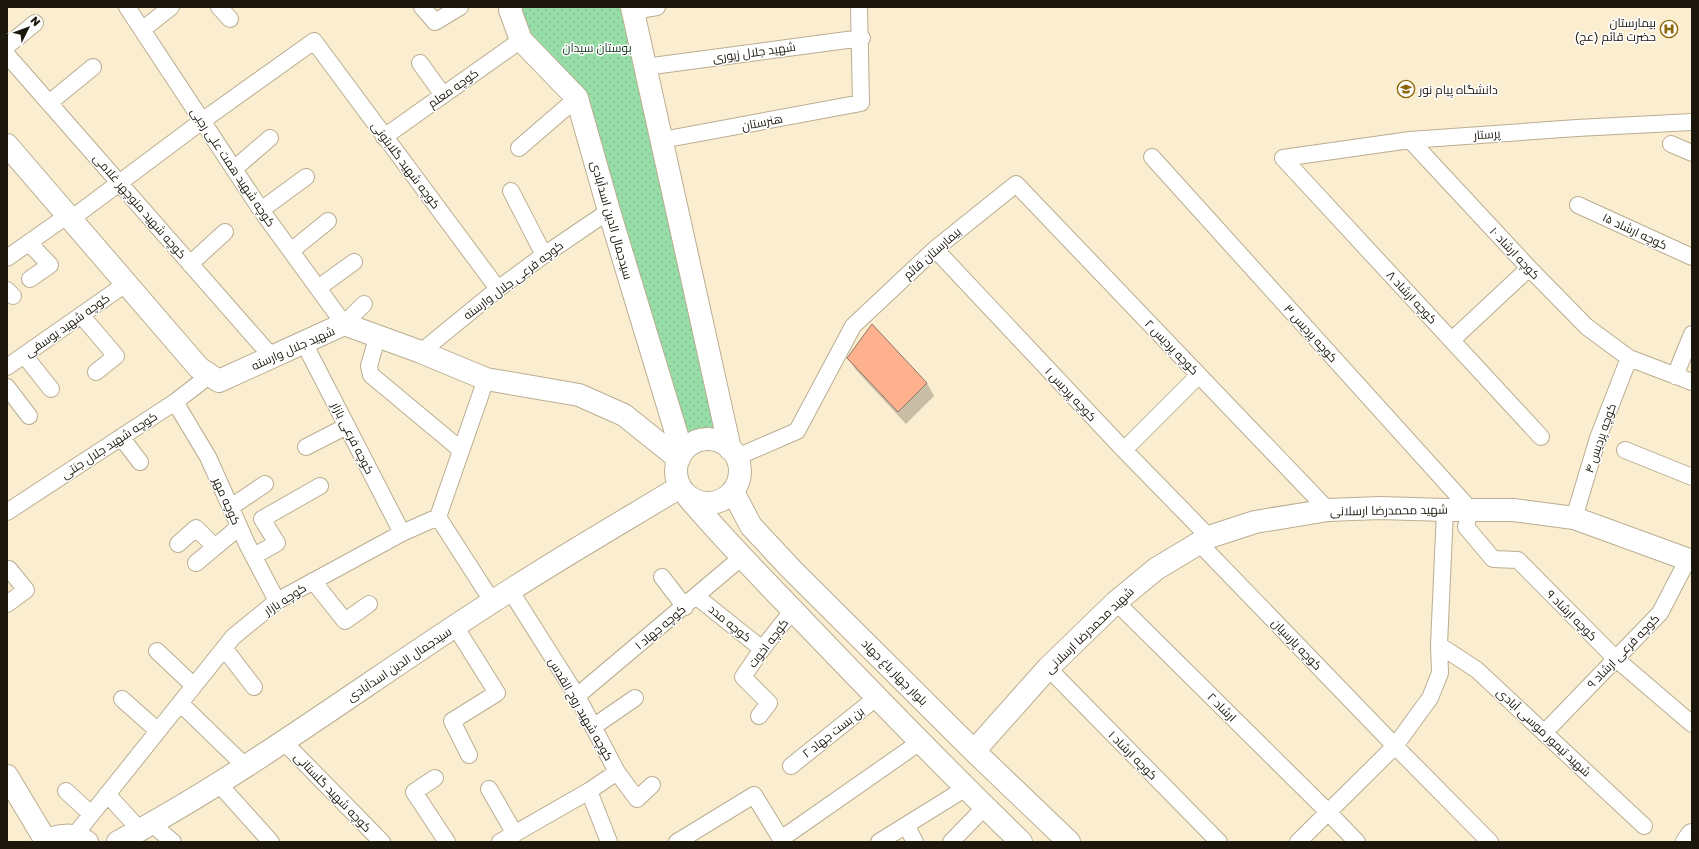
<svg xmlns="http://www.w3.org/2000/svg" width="1699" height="849" font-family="'Golos Text',Cairo,sans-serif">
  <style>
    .park { fill: url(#park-dots) }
    .shadow { fill: #0003 }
    .building { fill: #feb18e; stroke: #917468 }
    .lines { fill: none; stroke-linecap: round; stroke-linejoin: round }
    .street-casing { stroke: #baad91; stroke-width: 18 }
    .secondary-casing { stroke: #baad91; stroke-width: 24 }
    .street { stroke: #fff; stroke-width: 16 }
    .secondary { stroke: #fff; stroke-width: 22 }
    .labels { text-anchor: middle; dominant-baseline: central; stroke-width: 3; stroke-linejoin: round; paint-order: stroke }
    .poi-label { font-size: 12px; fill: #1b170c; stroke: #fff; text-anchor: end }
    .park-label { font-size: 12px; fill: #0f351b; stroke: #fff }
    .street-label { font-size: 12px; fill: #1b170c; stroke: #fff }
  </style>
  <defs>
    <pattern id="park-dots" width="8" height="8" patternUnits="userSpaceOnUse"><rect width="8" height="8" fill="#97dda7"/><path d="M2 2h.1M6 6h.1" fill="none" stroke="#82bd8f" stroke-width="1.8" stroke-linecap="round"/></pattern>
  </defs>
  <rect width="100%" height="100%" fill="#fbeed0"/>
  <path class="park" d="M518,7H629L716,434H702L684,442L586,92L525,29Z"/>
  <path class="shadow" d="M848,358L927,383L934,396L906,424L856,370Z"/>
  <path class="building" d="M872,324L927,383L898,412L847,358Z"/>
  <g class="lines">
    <defs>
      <path id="street" d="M127,7L261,210L344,324L364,304
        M219,7L230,19
        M422,7L435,22L460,7
        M633,11L657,7
        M142,30L171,7
        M7,46L35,23
        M7,55L272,357
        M420,63L443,95
        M645,67L862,38
        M49,103L93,67
        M384,137L521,40
        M662,140L861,103L859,7
        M1410,140L1529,268L1587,327L1629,358L1692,382
        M1671,144L1692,153
        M519,148L577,98
        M1152,157L1470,509L1466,527L1493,559L1518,560L1616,659L1692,724
        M1283,158L1410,140L1577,128L1692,122
        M1283,158L1541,437
        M234,169L270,138
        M511,191L544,255
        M1578,205L1692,257
        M261,210L306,177
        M71,219L202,121L314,41L498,289
        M29,243L50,265L30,279
        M935,249L1124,450L1209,537
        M291,251L328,221
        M7,258L68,215
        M190,264L225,232
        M318,288L354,262
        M7,290L13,296
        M81,315L116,356L96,372
        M377,338L369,366L371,375L461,450
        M1452,340L1529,268
        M304,343L402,533
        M421,352L498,289L544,255L609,211
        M24,355L51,389
        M7,367L127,283
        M1675,376L1692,334
        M7,387L29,416
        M175,402L208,457L247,544L277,601
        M121,437L140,462
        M306,447L347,426
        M1124,450L1199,375
        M1625,450L1692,477
        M737,457L797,431L853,326L935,249L1016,184L1328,510
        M231,507L265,484
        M7,512L175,402L210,375
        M438,517L492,601
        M1574,518L1598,438L1629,358
        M1199,543L1395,746L1490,842
        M178,544L196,528L215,547
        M254,556L277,543L262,519L320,486
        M196,563L239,527
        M662,577L685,607
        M313,581L345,621L369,604
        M697,597L762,649
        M1116,602L1328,812L1357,842
        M7,604L26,590L9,569
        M455,626L497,693L452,721L469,755
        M1439,645L1477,670L1644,826
        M224,648L254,687
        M157,651L194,686
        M1048,668L1219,842
        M577,696L742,557
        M122,699L158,731
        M180,703L245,766
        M759,716L769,703L743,677L762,649L793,610
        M593,727L635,698
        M1544,733L1660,613L1688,559
        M284,742L382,842
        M791,766L876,698
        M617,772L637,799L652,785
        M435,778L414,792L447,842
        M218,783L271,842
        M489,789L515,834
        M66,791L91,814
        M589,791L609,842
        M107,794L140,830
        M152,824L173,842
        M906,825L915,842
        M74,836L233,637L277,601L402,533L438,517L486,379
        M500,842L589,791L617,772L577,696L510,590
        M677,842L754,795L781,839L920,742
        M879,842L966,788
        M951,842L985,807
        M1298,842L1395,746L1430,698L1440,673L1439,645L1445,510"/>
      <path id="secondary" d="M511,7L510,10L521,40L577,98L609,211L682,452
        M632,7L730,449
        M7,145L199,368L219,381L344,324L421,352L486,379L579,395L624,415L679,459
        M676 471a32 32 0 1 1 64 0a32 32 0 1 1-64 0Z
        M733,492L751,526L792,570L974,751L1069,842
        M688,497C726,542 767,583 808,626C878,699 948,771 1021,842
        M974,751L1048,668L1116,602L1156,569L1209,537L1255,522L1328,510L1380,508L1445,510H1513L1574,518L1692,561
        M7,776L46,841
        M45,842C58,834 74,833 87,842
        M118,842C249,772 367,682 492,602C553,562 617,525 680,487
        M1687,842L1692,835"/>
    </defs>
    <use href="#street" class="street-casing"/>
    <use href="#secondary" class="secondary-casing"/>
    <use href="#street" class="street"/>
    <use href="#secondary" class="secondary"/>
  </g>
  <defs>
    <symbol id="hospital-ring" viewBox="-11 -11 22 22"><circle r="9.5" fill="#fff" stroke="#8d670a" stroke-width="1.5"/><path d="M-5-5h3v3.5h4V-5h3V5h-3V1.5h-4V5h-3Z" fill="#8d670a"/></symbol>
    <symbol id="university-ring" viewBox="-11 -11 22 22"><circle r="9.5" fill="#fff" stroke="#8d670a" stroke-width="1.5"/><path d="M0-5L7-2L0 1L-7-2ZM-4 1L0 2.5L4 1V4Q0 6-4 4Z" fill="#8d670a"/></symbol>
  </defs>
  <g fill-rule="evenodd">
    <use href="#hospital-ring" x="1659" y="19" width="20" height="20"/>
    <use href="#university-ring" x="1396" y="79" width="20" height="20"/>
  </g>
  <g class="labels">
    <g class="poi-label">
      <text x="1656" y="22">بیمارستان<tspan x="1656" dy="14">حضرت قائم (عج)</tspan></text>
      <text x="1419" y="89" text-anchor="start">دانشگاه پیام نور</text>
    </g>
    <g class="park-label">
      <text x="597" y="47">بوستان سیدان</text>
    </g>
    <g class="street-label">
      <text transform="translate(754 52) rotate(-8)">شهید جلال زیوری</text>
      <text transform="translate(453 88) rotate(-35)">کوچه معلم</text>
      <text transform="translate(762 122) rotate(-11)">هنرستان</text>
      <text transform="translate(1487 134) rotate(-4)">پرستار</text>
      <text transform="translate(406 165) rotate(53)">کوچه شهید گلابتونی</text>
      <text transform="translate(233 167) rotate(56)">کوچه شهید همت علی رجبی</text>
      <text transform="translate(140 206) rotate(49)">کوچه شهید منوچهر غلامی</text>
      <text transform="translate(612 220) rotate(74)">سیدجمال الدین اسدآبادی</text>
      <text transform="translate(1635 231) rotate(25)">کوچه ارشاد ۱۵</text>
      <text transform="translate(932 253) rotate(-41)">بیمارستان قائم</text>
      <text transform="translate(1515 253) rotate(47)">کوچه ارشاد ۱۰</text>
      <text transform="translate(513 280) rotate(-37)">کوچه فرعی جلال وارسته</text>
      <text transform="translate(1412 297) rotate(47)">کوچه ارشاد ۸</text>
      <text transform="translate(67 325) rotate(-35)">کوچه شهید یوسفی</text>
      <text transform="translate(1311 333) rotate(48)">کوچه پردیس ۳</text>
      <text transform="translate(1172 347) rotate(46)">کوچه پردیس ۲</text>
      <text transform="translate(293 348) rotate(-24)">شهید جلال وارسته</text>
      <text transform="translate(1071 394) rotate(47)">کوچه پردیس ۱</text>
      <text transform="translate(353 438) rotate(63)">کوچه فرعی بازار</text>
      <text transform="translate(1600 438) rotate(-71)">کوچه پردیس ۴</text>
      <text transform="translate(109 445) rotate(-33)">کوچه شهید جلال جنتی</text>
      <text transform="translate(227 501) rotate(66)">کوچه مهر</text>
      <text transform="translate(1389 510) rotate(-1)">شهید محمدرضا ارسلانی</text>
      <text transform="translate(285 599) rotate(-33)">کوچه بازار</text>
      <text transform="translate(1572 615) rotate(45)">کوچه ارشاد ۹</text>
      <text transform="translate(730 623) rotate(39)">کوچه مدد</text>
      <text transform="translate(660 627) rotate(-40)">کوچه جهاد ۱</text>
      <text transform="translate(1089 630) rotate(-44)">شهید محمدرضا ارسلانی</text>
      <text transform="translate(768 643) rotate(-53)">کوچه اخوت</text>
      <text transform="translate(1297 644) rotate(46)">کوچه پارسیان</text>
      <text transform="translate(1623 651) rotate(-46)">کوچه فرعی ارشاد ۹</text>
      <text transform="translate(399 664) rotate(-34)">سیدجمال الدین اسدآبادی</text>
      <text transform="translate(895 672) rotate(45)">بلوار چهار باغ جهاد</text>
      <text transform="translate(1222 707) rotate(45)">ارشاد ۲</text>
      <text transform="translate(581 709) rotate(60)">کوچه شهید روح القدس</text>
      <text transform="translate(833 732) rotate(-38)">بن بست جهاد ۲</text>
      <text transform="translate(1544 732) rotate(43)">شهید تیمور موسی آبادی</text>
      <text transform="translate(1133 755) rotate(45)">کوچه ارشاد ۱</text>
      <text transform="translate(333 792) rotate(46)">کوچه شهید گلستانی</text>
    </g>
  </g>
  <rect width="1699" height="849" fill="none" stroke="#1b170c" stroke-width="16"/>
  <g transform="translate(28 28) rotate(48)" stroke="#ffffff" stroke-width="3" paint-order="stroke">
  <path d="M0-3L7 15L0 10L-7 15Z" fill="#1b170c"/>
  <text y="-6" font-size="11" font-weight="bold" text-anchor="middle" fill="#1b170c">N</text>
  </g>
</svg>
